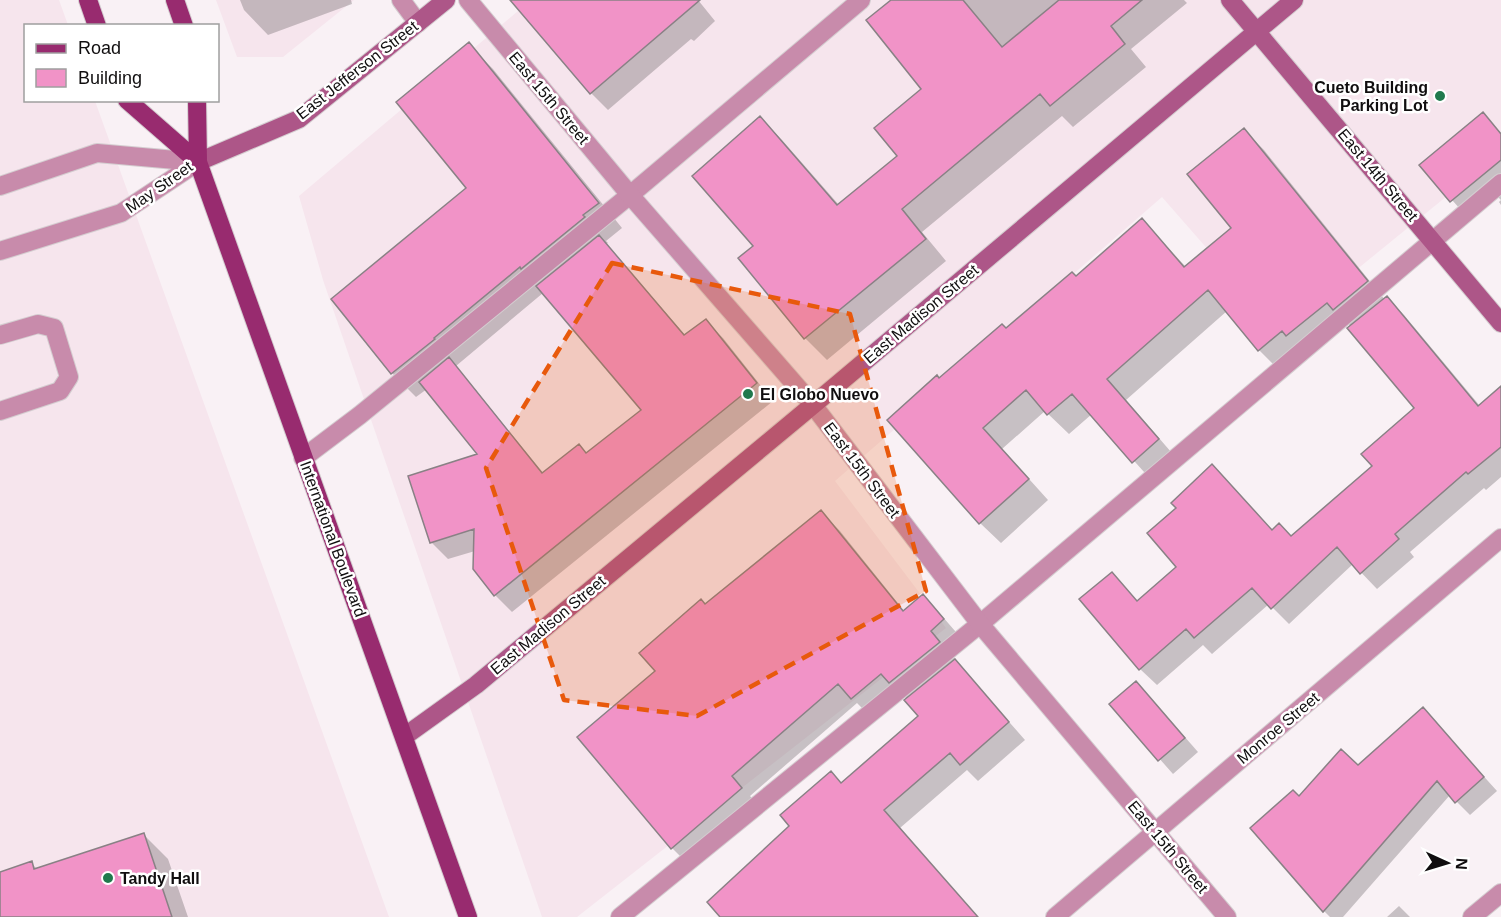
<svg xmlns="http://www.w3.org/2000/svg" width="1501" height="917" font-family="Helvetica,sans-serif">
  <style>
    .built { fill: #f6e5ed }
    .shadow { fill: #0003; fill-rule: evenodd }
    .building { fill: #f193c7; stroke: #898185; stroke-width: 1.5 }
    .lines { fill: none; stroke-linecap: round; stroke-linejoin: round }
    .lane-casing { stroke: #d4cdd0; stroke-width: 20 }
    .street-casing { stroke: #d4cdd0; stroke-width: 20 }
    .secondary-casing { stroke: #d4cdd0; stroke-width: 20 }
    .primary-casing { stroke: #d4cdd0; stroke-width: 20 }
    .lane { stroke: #c88bab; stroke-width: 18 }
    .street { stroke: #c88bab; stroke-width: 18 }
    .secondary { stroke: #ad5688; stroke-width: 18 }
    .primary { stroke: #982b6f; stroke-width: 18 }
    .marked { fill: #e8590c; fill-opacity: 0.2; stroke: #e8590c; stroke-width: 4.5; stroke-dasharray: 12 8; stroke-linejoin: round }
    .poi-dot { fill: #20794d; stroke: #fff; stroke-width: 2 }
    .labels { text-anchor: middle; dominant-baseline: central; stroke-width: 5; stroke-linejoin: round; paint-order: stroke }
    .street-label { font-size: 16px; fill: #100e0f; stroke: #fff }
    .poi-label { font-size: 16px; font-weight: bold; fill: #100e0f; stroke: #fff; text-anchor: start }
  </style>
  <rect width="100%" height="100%" fill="#f9f1f5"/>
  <path class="built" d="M0,0H59L68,25L26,26V100L95,101L389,917H0Z
    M216,0H354L283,57H237Z
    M531,0H1501V152L1280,332L1162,197L835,481L946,628L577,917H542L323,280L299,196Z"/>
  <path class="shadow" d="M240,0H351L352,4L268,35L244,10Z
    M512,0H698L715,21L694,41L691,39L608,110L591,93Z
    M893,0H1184L1187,3L1131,49L1146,67L1073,127L1062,116L922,232L946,261L827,360L805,338L755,246L760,118L782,140L839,205L899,156L923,89Z
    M468,44L493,69L622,228L606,241L608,243L606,244L686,336L705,321L723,338L773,401L512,612L495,595L475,551L448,559L431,542L479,455L427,389L416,397L392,373L468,188ZM543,293L643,410L587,455L544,474L456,366Z
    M1483,114L1501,133V205L1499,202L1501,200L1496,195L1468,218L1422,166Z
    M1244,130L1264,150L1385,300L1387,298L1404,315L1480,406L1501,388V477L1486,490L1484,488L1410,552L1414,557L1377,589L1353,564L1289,624L1269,604L1212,654L1203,645L1157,685L1140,669L1111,574L1138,602L1273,531L1292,538L1374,466L1416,408L1347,322L1279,370L1259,350L1227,311L1126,400L1178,460L1153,482L1092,414L1069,434L1045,411L1002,449L1048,500L1001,543L980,523L940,380L1076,278L1142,220L1186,267L1233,228Z
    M821,512L840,531L905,612L923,596L942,616L962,639L949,651L958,662L957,663L1025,740L978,781L967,770L900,828L978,917H722L842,784L920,716L901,692L871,717L857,703L750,796L761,808L691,867L672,848L579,738L657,671L706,606Z
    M1149,696L1198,752L1173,774L1111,704Z
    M1423,709L1497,791L1470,815L1450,795L1343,917H1330L1324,911L1299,798L1358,767Z
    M143,834L168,859L188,917H0V874L31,863L38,870Z
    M1399,906L1410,917H1387Z"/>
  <path class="building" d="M510,0H700L590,94Z
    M891,0H963L1002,47L1059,0H1142L1111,26L1125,44L1050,106L1040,94L902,209L926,239L804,339L738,258L753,246L692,176L760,116L837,205L897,156L874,128L921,89L866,20Z
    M469,42L599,203L583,215L585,217L521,269L520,267L434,338L435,339L391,374L331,299L466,188L396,102Z
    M1483,112L1501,134V160L1450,202L1419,165Z
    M1244,128L1368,281L1333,310L1327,303L1286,336L1282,331L1258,351L1208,290L1107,379L1159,439L1132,463L1072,394L1047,415L1026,390L983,428L1029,479L979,524L887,420L937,375L939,378L1002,324L1006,328L1072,272L1076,276L1142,218L1184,267L1231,228L1187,174Z
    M599,235L684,335L706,319L757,383L494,596L473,569L474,529L430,543L408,476L477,454L419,382L449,357L542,473L579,444L586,453L641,410L536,286Z
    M1387,296L1478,406L1501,386V447L1468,474L1466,472L1395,534L1399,539L1360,574L1337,547L1271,609L1252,588L1194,638L1186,629L1139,670L1079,599L1112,572L1137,601L1176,567L1147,533L1176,508L1171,503L1212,464L1272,530L1279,523L1291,536L1372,466L1361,454L1414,408L1347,328Z
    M821,510L903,611L923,594L944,619L931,631L940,642L889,683L881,674L851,699L838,684L732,776L742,788L671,849L577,737L655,671L639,653L701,599L705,604Z
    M955,659L1009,722L960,765L950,753L884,810L978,917H720L707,902L789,826L780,815L831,771L841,783L918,716L904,700Z
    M1136,681L1185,738L1158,761L1109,704Z
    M1423,707L1484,777L1455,803L1437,781L1323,912L1250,828L1293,790L1299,796L1341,749L1358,765Z
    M144,833L172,917H0V872L32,861L34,869Z"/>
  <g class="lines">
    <defs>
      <path id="lane" d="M401,0L418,23
        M0,335L38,324L54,328L69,377L60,391L0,411
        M303,458L360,415L630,195L861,0
        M620,917L980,624L1501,183
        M1472,917L1501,893"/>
      <path id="street" d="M468,0L630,195L813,405L980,624L1227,917
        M0,186L97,153L198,162
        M0,251L121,213L198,162
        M1055,917L1501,538"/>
      <path id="secondary" d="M1230,0L1501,323
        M198,162L299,119L446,0
        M405,736L476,685L813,405L1294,0"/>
      <path id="primary" d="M88,0L97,26
        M175,0L184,26
        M127,100L198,162
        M197,100L198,162L468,917"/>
    </defs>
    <use href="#lane" class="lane-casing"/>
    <use href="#street" class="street-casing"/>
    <use href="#secondary" class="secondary-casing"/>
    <use href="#primary" class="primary-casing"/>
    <use href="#lane" class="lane"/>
    <use href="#street" class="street"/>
    <use href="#secondary" class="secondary"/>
    <use href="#primary" class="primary"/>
  </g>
  <path class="marked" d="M612,263L850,314L926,591L697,716L564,700L486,468Z"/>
  <g class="poi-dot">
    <circle cx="1440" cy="96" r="6"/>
    <circle cx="748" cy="394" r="6"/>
    <circle cx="108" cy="878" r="6"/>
  </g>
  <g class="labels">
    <g class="street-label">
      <text transform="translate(357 70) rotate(-38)">East Jefferson Street</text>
      <text transform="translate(549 98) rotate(50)">East 15th Street</text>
      <text transform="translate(1378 175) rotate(50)">East 14th Street</text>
      <text transform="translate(159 187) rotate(-35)">May Street</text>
      <text transform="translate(921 314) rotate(-40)">East Madison Street</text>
      <text transform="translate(862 470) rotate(53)">East 15th Street</text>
      <text transform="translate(333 539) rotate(70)">International Boulevard</text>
      <text transform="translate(548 625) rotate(-40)">East Madison Street</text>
      <text transform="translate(1278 728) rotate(-40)">Monroe Street</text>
      <text transform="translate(1168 847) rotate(50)">East 15th Street</text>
    </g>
    <g class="poi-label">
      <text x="1428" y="87" text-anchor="end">Cueto Building<tspan x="1428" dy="18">Parking Lot</tspan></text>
      <text x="760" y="394">El Globo Nuevo</text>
      <text x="120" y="878">Tandy Hall</text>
    </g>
  </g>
  <rect x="24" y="24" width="195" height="78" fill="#ffffff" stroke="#9f9f9f" stroke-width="1.5"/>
  <rect x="36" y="44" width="30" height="9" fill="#982b6f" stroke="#9f9f9f" stroke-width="1.5"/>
  <text x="78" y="54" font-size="18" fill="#100e0f">Road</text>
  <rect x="36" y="69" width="30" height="18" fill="#f193c7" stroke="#9f9f9f" stroke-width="1.5"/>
  <text x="78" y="84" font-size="18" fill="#100e0f">Building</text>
  <g transform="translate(1447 863) rotate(94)" stroke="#ffffff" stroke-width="4.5" paint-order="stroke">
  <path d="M0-4.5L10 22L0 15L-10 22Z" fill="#100e0f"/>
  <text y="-9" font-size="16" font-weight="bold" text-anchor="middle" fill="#100e0f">N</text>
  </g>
</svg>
